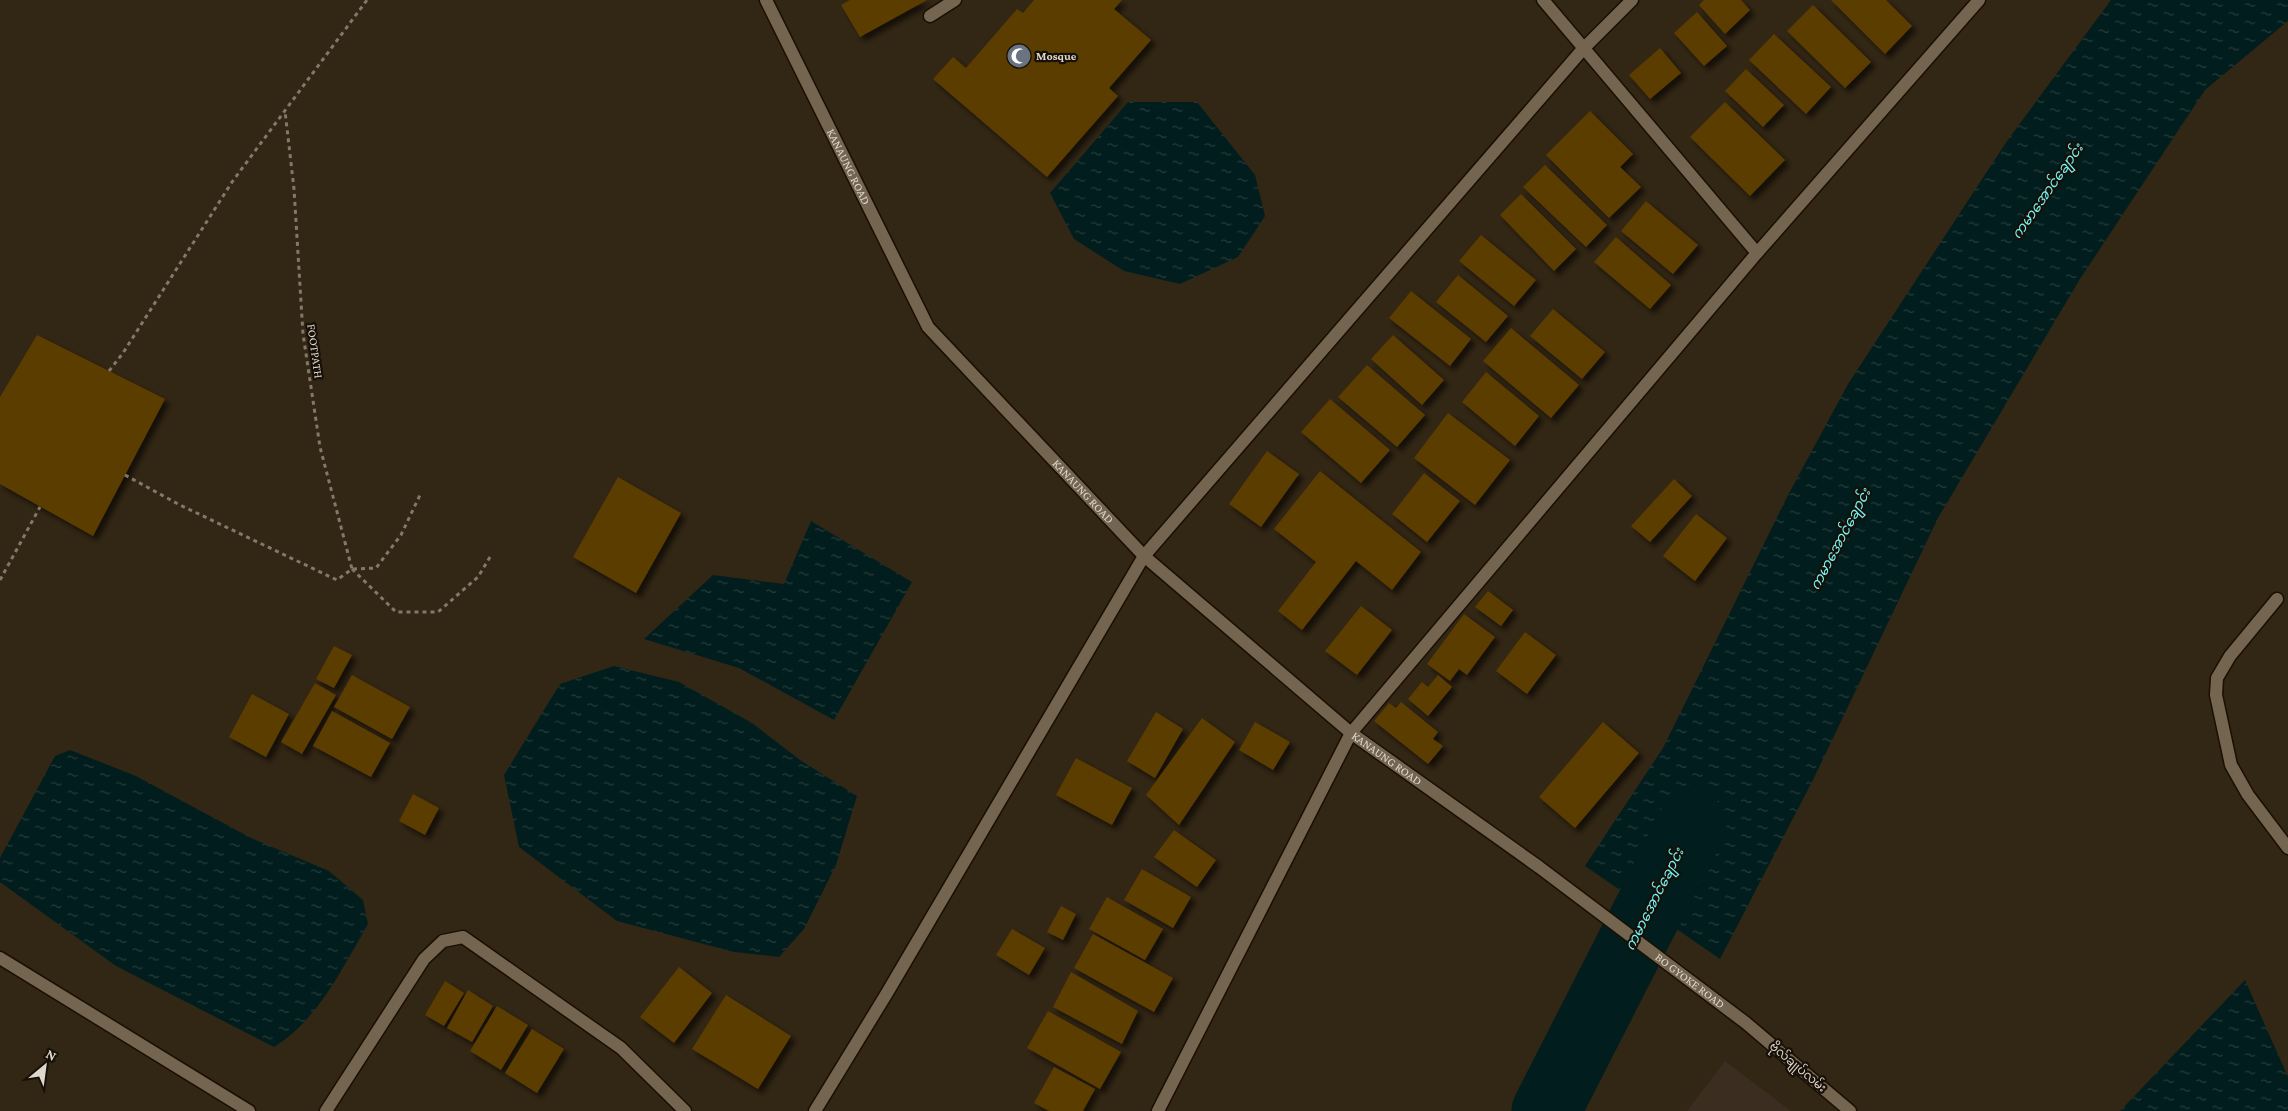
<svg xmlns="http://www.w3.org/2000/svg" width="2288" height="1111" font-family="'Crimson Pro','Noto Sans Myanmar',serif">
  <style>
    .education { fill: #3b2d20 }
    .water { fill: url(#water-ripples) }
    .lines { fill: none; stroke-linecap: round; stroke-linejoin: round }
    .river { stroke: #021d1d; stroke-width: 69 }
    .building { fill: #5c3c00; filter: url(#shadow) }
    .minor-casing { stroke: #1a0f01; stroke-width: 15 }
    .path { stroke: #83796a; stroke-width: 3; stroke-dasharray: 4 4; stroke-linecap: butt }
    .minor { stroke: #746551; stroke-width: 12 }
    .labels { text-anchor: middle; dominant-baseline: central; stroke-width: 4.5; stroke-linejoin: round; paint-order: stroke }
    .poi-label { font-size: 12px; font-weight: bold; fill: #dfd7cb; stroke: #161008; text-anchor: start }
    .street-label { font-size: 12px; fill: #dfd7cb; stroke: #161008 }
    .water-label { font-size: 14px; font-style: italic; fill: #76f5f7; stroke: #161008 }
  </style>
  <defs>
    <pattern id="water-ripples" width="26" height="14" patternUnits="userSpaceOnUse" patternTransform="scale(1.25)"><rect width="26" height="14" fill="#021d1d"/><path d="M2 4q2-2 4 0t4 0M15 11q2-2 4 0t4 0" fill="none" stroke="#263d3c"/></pattern>
    <filter id="shadow"><feDropShadow dx="4.5" dy="4.5" stdDeviation="2.5" flood-color="#0009"/></filter>
  </defs>
  <rect width="100%" height="100%" fill="#322614"/>
  <path class="education" d="M1725,1061L1791,1111H1687Z"/>
  <path class="water" d="M2111,0H2288V21L2205,90L2080,279L1938,518L1813,780L1720,959L1585,866L1663,748L1787,497L1848,384L2007,141Z
    M1128,102H1197L1255,175L1265,216L1238,257L1180,284L1124,271L1074,239L1050,193Z
    M811,521L912,582L834,720L739,668L644,639L713,575L784,584Z
    M614,666L679,682L752,723L800,760L857,796L836,865L804,929L779,957L734,952L617,921L519,847L504,775L560,684Z
    M70,750L136,776L251,838L329,871L363,900L368,924C343,967 318,1020 274,1047L116,966L0,882V858L55,756Z
    M2245,980L2288,1077V1111H2120Z"/>
  <g class="lines">
    <path class="river" d="M1546,1111L1692,825"/>
  </g>
  <path class="building" d="M850,0H927L860,37L841,5Z
    M1034,0H1122L1114,9L1151,40L1109,88L1118,96L1047,177L933,79L953,57L966,68L1017,9L1023,13Z
    M1704,0H1741L1750,10L1725,34L1699,5Z
    M1831,0H1886L1912,26L1885,54Z
    M1813,5L1871,62L1845,88L1787,31Z
    M1697,12L1727,46L1704,66L1674,33Z
    M1774,34L1831,87L1806,114L1749,60Z
    M1660,48L1681,73L1650,99L1629,75Z
    M1746,69L1784,105L1763,127L1725,91Z
    M1725,102L1785,160L1750,196L1690,137Z
    M1590,111L1633,154L1620,167L1641,187L1609,218L1546,155Z
    M1545,165L1607,225L1586,247L1523,187Z
    M1521,194L1576,249L1554,271L1500,215Z
    M1646,201L1698,245L1673,274L1621,231Z
    M1481,235L1536,280L1514,306L1459,261Z
    M1616,237L1671,285L1650,309L1594,262Z
    M1458,275L1508,316L1486,342L1436,302Z
    M1411,291L1471,339L1450,366L1389,318Z
    M1553,309L1605,352L1582,379L1530,336Z
    M1511,328L1579,385L1551,418L1483,361Z
    M37,335L165,399L93,536L0,484V397Z
    M1393,335L1444,380L1422,405L1371,359Z
    M1367,365L1425,415L1397,447L1338,397Z
    M1486,372L1539,416L1515,446L1462,402Z
    M1330,399L1390,450L1361,483L1301,432Z
    M1448,413L1510,460L1475,505L1414,458Z
    M1267,451L1299,474L1261,527L1229,504Z
    M1320,471L1421,552L1392,590L1356,561L1302,630L1278,611L1316,562L1274,529Z
    M1424,473L1460,501L1427,542L1392,514Z
    M618,477L681,513L636,593L573,557Z
    M1674,479L1692,496L1650,542L1631,526Z
    M1696,514L1727,538L1695,581L1663,556Z
    M1488,591L1513,610L1501,626L1475,607Z
    M1361,606L1392,630L1357,675L1325,651Z
    M1464,614L1495,637L1467,675L1459,669L1450,681L1427,664Z
    M1525,632L1556,655L1527,694L1496,671Z
    M334,646L352,655L334,688L316,679Z
    M352,675L410,707L392,739L334,707Z
    M1438,675L1452,687L1428,716L1408,699L1422,682L1428,687Z
    M315,683L336,695L302,754L281,742Z
    M252,694L289,714L266,757L229,737Z
    M1401,702L1438,732L1433,739L1443,746L1428,764L1374,721L1389,703L1396,708Z
    M332,711L390,743L371,777L313,746Z
    M1156,712L1183,729L1155,778L1127,761Z
    M1202,718L1235,742L1179,825L1146,795Z
    M1255,722L1290,742L1273,770L1239,750Z
    M1603,722L1639,753L1575,828L1539,797Z
    M1076,758L1132,788L1112,825L1056,795Z
    M413,794L439,808L425,835L399,821Z
    M1174,830L1216,860L1197,887L1154,857Z
    M1142,869L1191,897L1173,928L1124,900Z
    M1107,897L1163,929L1145,960L1089,929Z
    M1061,906L1076,914L1063,940L1047,932Z
    M1012,929L1045,948L1029,975L996,955Z
    M1093,934L1173,978L1154,1012L1074,968Z
    M679,967L712,993L674,1043L640,1017Z
    M1071,972L1138,1011L1122,1044L1053,1007Z
    M445,981L464,993L444,1026L425,1015Z
    M468,990L493,1006L472,1042L447,1028Z
    M726,995L791,1036L758,1089L692,1049Z
    M497,1006L528,1025L501,1070L470,1051Z
    M1048,1011L1121,1052L1100,1089L1027,1048Z
    M532,1029L564,1049L537,1093L505,1073Z
    M1054,1067L1095,1089L1083,1111H1049L1034,1103Z"/>
  <g class="lines">
    <defs>
      <g id="minor">
        <path id="s1" d="M766,0L928,327L1144,556L1351,733L1539,867L1746,1023L1850,1111"/>
        <path d="M1543,0L1757,253"/>
        <path d="M930,16L955,0"/>
        <path d="M2277,599L2230,656L2217,678L2216,695L2231,765L2248,795L2288,848"/>
        <path d="M0,958L249,1111"/>
        <path d="M326,1111L424,959L443,941L463,937L621,1048L685,1111"/>
        <path d="M815,1111L887,993L1144,556L1583,49L1632,0"/>
        <path d="M1158,1111L1351,733L1757,253L1979,0"/>
      </g>
    </defs>
    <use href="#minor" class="minor-casing"/>
    <path class="path" d="M109,371L123,353L232,182L367,0
      M125,475L180,505L337,580L352,569L320,447L303,334L294,189L285,111
      M352,569L396,612H438L478,577L490,557
      M353,569L376,568L401,535L420,495
      M0,580L40,507"/>
    <use href="#minor" class="minor"/>
  </g>
  <defs>
    <symbol id="mosque-disc" viewBox="-11 -11 22 22"><circle r="9.5" fill="#6b7280" stroke="#161008"/><path d="M3.5-4.9A6 6 0 1 0 3.5 4.9A5 5 0 1 1 3.5-4.9Z" fill="#fff"/></symbol>
  </defs>
  <g fill-rule="evenodd">
    <use href="#mosque-disc" x="1005" y="42" width="28" height="28"/>
  </g>
  <g class="labels">
    <g class="poi-label">
      <text x="1036" y="56">Mosque</text>
    </g>
    <g class="street-label">
      <text stroke="none"><textPath href="#s1" startOffset="186">KANAUNG ROAD</textPath></text>
      <text transform="translate(315 351) rotate(82)">FOOTPATH</text>
      <text stroke="none"><textPath href="#s1" startOffset="591">KANAUNG ROAD</textPath></text>
      <text stroke="none"><textPath href="#s1" startOffset="996">KANAUNG ROAD</textPath></text>
      <text stroke="none"><textPath href="#s1" startOffset="1372">BO GYOKE ROAD</textPath></text>
      <text transform="translate(1798 1067) rotate(40)">ဗိုလ်ချုပ်လမ်း</text>
    </g>
    <g class="water-label">
      <text transform="translate(2047 191) rotate(-55)">ကမာအောင်ချောင်း</text>
      <text transform="translate(1840 539) rotate(-62)">ကမာအောင်ချောင်း</text>
      <text transform="translate(1654 899) rotate(-63)">ကမာအောင်ချောင်း</text>
    </g>
  </g>
  <g transform="translate(45 1066) rotate(29)" stroke="#161008" stroke-width="4" paint-order="stroke">
  <path d="M0-4L9 19L0 12L-9 19Z" fill="#dfd7cb"/>
  <text y="-8" font-size="14" font-weight="bold" text-anchor="middle" fill="#dfd7cb">N</text>
  </g>
</svg>
